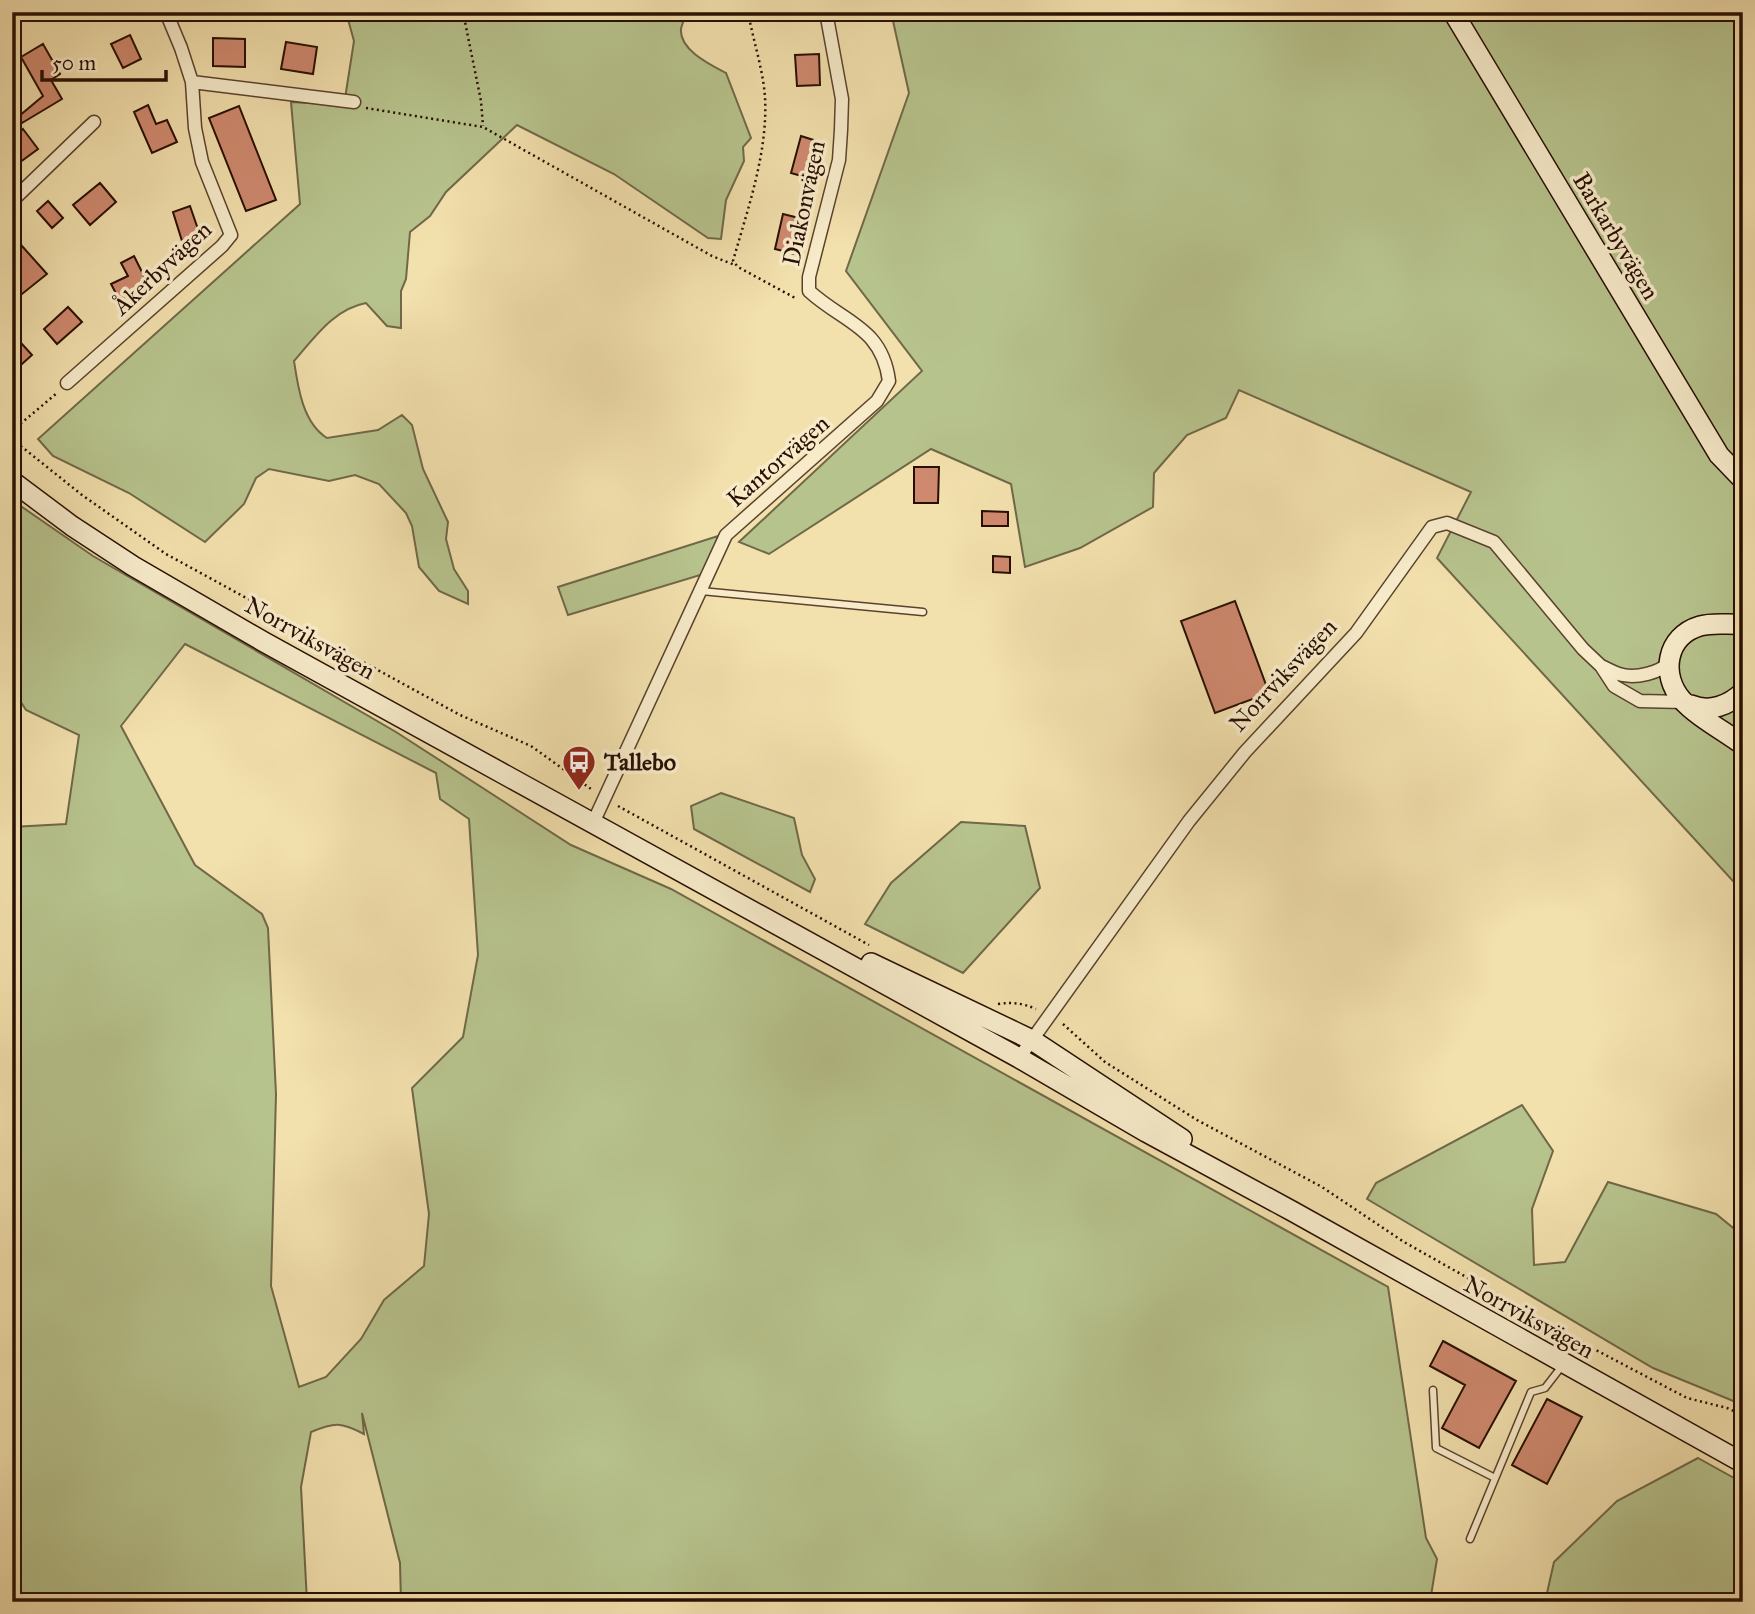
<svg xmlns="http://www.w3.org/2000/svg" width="1755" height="1614" font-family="'IM FELL Great Primer',serif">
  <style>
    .green { fill: #b7c38d; stroke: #706848; stroke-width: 2; fill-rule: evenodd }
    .building { fill: #cf896f; stroke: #280e02; stroke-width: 2 }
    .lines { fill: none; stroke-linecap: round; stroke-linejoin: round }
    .lane-casing { stroke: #5a422d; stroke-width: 9 }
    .street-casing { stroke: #5a422d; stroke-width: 15 }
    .secondary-casing { stroke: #280e02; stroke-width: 22 }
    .path { stroke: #280e02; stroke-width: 2.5; stroke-dasharray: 2 3.5; stroke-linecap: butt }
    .lane { stroke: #f7ebca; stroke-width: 6 }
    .street { stroke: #f7ebca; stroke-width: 12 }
    .secondary { stroke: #f7ebca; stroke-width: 19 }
    .labels { text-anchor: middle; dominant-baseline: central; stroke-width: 7; stroke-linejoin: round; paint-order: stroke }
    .street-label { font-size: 24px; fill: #280e02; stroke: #f7ebca }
    .poi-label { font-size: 24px; font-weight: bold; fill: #280e02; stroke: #f7ebca; text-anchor: start }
  </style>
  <rect width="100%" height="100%" fill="#f2e0ad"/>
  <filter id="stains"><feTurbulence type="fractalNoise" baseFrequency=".00286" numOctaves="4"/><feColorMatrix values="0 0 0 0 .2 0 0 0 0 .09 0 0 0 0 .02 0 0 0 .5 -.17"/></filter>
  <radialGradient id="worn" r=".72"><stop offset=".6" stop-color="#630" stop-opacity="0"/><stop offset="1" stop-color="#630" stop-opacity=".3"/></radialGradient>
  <path class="green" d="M346,12H687C685,17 682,24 681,29C679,50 711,65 726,73L751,138L743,147L744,161L726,200L721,239L708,238L614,174L517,125L446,192L430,216L410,232L406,279L401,291V328L387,326L366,303C334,309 315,337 294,361C298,388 303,423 327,438L378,430L402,415L412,425L423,469L448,522L446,539L454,569L468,591V604L439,591L419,567L412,526L406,513L379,484L355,475L329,481L269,469L256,478L244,504L205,542L129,493L53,456L38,439L300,204L291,102L344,105L354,41Z
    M891,12H1743V892L1437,558L1471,492L1239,390L1226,418L1187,435L1154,473L1153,507L1080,548L1025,567L1011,484L931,449L769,554L739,542L922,371L846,271L909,93Z
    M12,500L93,556L396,732L571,845L671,889L1388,1287L1426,1538L1437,1559L1430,1602H401L400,1563L362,1413L364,1434C341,1422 335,1422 311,1432L301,1487L307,1602H12V827L66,824L79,735L26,710L12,688ZM185,644L436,773L440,799L469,819L478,955L463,1037L412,1088L429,1214L424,1266L384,1300L361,1339L326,1377L299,1387L271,1286L276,1094L268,928L262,914L195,865L121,726Z
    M718,536L707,573L568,615L558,587Z
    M721,793L794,818L802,855L815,879L810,892L694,829L691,806Z
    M961,822L1025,826L1040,888L963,973L865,924L891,883Z
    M1522,1105L1553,1151L1532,1209L1534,1265L1565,1262L1608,1182L1716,1214L1743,1236V1405L1653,1368L1367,1199L1376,1183Z
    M1698,1458L1743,1483V1602H1545L1554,1562L1617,1501Z"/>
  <path class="building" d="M130,35L141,59L123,68L111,44Z
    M213,38L245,39V67L213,66Z
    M286,42L317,47L313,74L281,69Z
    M43,44L60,74L51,80L62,99L22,123L18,117L43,96L21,57Z
    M819,54L820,85L797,86L795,55Z
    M148,105L156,124L167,120L177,142L152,153L134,112Z
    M239,106L276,200L246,211L209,118Z
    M23,129L38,149L12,168V137Z
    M801,136L826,144L816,180L791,173Z
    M100,183L116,202L90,225L73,205Z
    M48,201L63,218L52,228L37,211Z
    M190,206L200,235L182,241L173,212Z
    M783,214L807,220L799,255L775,249Z
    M22,246L47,274L12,302V255Z
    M134,256L150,288L121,303L111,284L128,276L121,263Z
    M68,307L82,322L57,344L44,329Z
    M12,333L32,355L12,373Z
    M914,467H939L938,503H914Z
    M982,511L1008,512V526H982Z
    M993,556L1010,557V573L993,572Z
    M1235,601L1269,693L1215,713L1181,621Z
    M1443,1341L1516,1381L1479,1448L1442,1428L1465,1385L1430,1366Z
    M1547,1399L1582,1417L1547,1484L1512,1465Z"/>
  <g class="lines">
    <defs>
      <path id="lane" d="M701,591L923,612
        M1433,1390L1436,1448L1495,1478
        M1470,1539L1531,1392L1545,1388L1562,1366"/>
      <path id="street" d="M192,82L354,102
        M12,201L94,122
        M67,383L222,246L231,235L202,162L195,128L192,82L181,48L166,12
        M1601,666C1608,669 1616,674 1623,675C1636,678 1660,673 1668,663
        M593,823L726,535L877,401L889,381C882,327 844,323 809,291V277L839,160L841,130L842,99L826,12
        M1019,1058L1189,821L1245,752L1356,633L1432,527L1447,523L1494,542L1583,649L1601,666L1614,686L1640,701L1684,702"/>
      <path id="secondary" d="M1453,12L1719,455L1743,480
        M12,481L72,526L133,566L264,642L1019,1058L1146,1132L1292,1211L1743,1463
        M1743,624C1729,625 1713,622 1700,626C1666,636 1660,675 1682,700C1696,716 1724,731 1743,745
        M1691,705C1710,713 1729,705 1743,692
        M871,963L1032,1040L1182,1139"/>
    </defs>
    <use href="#lane" class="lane-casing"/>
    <use href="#street" class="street-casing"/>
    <use href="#secondary" class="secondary-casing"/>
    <path class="path" d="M463,12L481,101L483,126
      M748,12C753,40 763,69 765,97C768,152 748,208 733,261L738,267L797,299
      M366,108L483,127L712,256L735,265
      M12,431L57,393
      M12,439L82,495L166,554L460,715L531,746L591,789
      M618,806L869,945
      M998,1004C1013,1002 1022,1003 1036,1009
      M1063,1024L1105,1062L1197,1120L1322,1187L1404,1242L1594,1349L1687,1398L1727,1408L1743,1415"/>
    <use href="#lane" class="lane"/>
    <use href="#street" class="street"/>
    <use href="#secondary" class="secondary"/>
  </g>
  <defs>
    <symbol id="bus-pin" viewBox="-11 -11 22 30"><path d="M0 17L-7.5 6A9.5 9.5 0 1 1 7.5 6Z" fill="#8f2418" stroke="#f7ebca"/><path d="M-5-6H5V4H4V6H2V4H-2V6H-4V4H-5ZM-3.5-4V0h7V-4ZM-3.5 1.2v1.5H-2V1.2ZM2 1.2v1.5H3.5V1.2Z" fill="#fff"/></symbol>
  </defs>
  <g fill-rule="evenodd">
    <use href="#bus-pin" x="560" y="743" width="38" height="52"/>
  </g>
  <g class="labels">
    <g class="street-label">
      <text transform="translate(804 203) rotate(-78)">Diakonvägen</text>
      <text transform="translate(1616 236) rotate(59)">Barkarbyvägen</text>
      <text transform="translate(162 268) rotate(-43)">Åkerbyvägen</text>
      <text transform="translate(778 461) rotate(-41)">Kantorvägen</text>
      <text transform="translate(310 638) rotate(29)">Norrviksvägen</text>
      <text transform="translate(1283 675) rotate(-47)">Norrviksvägen</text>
      <text transform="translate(1529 1317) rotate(29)">Norrviksvägen</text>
    </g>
    <g class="poi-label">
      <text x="604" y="762">Tallebo</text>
    </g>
  </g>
  <rect width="1755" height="1614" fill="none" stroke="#f2e0ad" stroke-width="42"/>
  <rect x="14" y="14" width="1727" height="1586" fill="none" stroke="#280e02" stroke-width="3.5"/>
  <rect x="21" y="21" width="1713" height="1572" fill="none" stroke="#280e02" stroke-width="2"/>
  <path d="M42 70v10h124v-10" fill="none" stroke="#280e02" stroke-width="3.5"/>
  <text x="52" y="70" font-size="21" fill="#280e02" stroke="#f7ebca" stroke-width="5" paint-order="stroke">50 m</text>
  <rect width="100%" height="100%" filter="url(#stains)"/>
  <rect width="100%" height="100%" fill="url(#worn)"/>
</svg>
